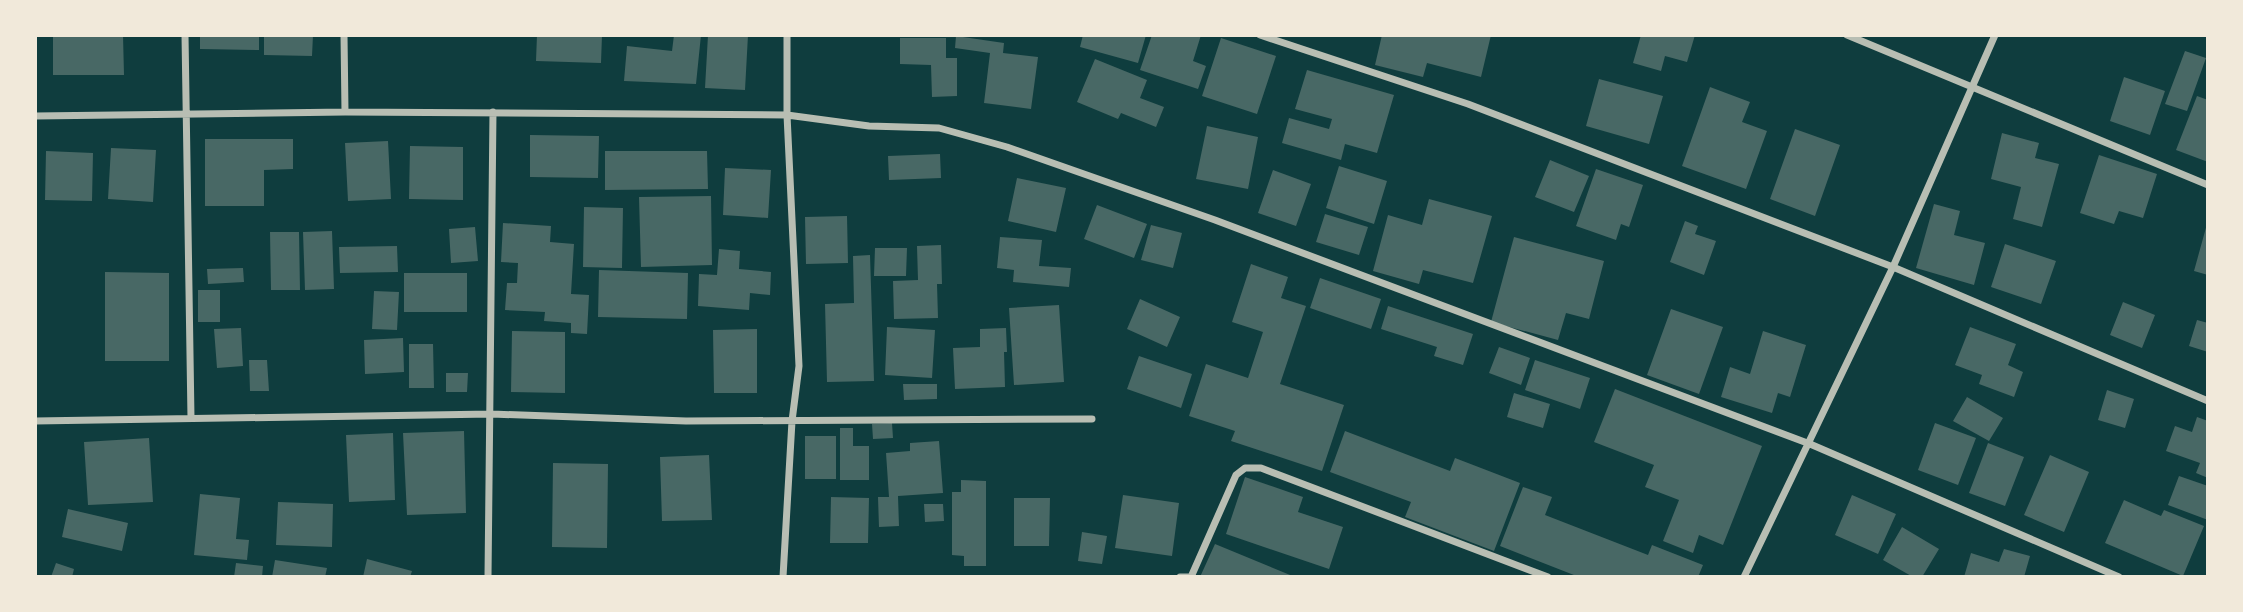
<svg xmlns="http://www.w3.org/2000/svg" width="2243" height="612" font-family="Roboto,sans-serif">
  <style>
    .building { fill: #486865 }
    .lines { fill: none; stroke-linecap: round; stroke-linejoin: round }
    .minor { stroke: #b8beb3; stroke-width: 7 }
  </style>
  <rect width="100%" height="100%" fill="#0f3d3e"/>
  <path class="building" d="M53,35H123L124,75H53Z
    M200,35H259V50L200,49Z
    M264,35H313L312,56L264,55Z
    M537,35H602L601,63L536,61Z
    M674,35H701L696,84L624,81L627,46L672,51Z
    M708,35H748L745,90L705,88Z
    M1083,35H1146L1138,63L1080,47Z
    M1152,35H1201L1193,61L1206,66L1198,89L1140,70Z
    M1382,35H1491L1481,77L1427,63L1423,77L1375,65Z
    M1641,35H1695L1687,62L1665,56L1661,71L1633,63Z
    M956,36L1004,43L1003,53L1038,57L1031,109L984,103L990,53L955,48Z
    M900,38H946V58H957V96L932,97L931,65L900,64Z
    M1221,38L1276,56L1257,114L1202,96Z
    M2185,51L2206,58L2187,111L2165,104Z
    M1095,59L1147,80L1140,98L1164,107L1156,127L1121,113L1118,119L1077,102Z
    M1307,70L1394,95L1377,153L1345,144L1341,160L1282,143L1289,118L1329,129L1332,119L1295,109Z
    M2124,77L2165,91L2150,135L2110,121Z
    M1599,79L1663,96L1649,144L1586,126Z
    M1710,87L1750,102L1742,122L1767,131L1746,189L1682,166Z
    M2197,96L2208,100V162L2176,150Z
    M1207,126L1258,137L1248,189L1196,179Z
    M1795,129L1840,145L1815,216L1770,199Z
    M2002,133L2039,143L2035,158L2059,164L2042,227L2013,219L2021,187L1991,179Z
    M530,135L599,136L598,178L530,177Z
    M205,139H293V169L264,170V206H205Z
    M388,141L391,199L348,201L345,143Z
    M410,146L463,147V200L409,199Z
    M111,148L156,150L153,202L108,199Z
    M46,151L93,153L92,201L45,200Z
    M605,151H707L708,189L605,190Z
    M940,154L941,178L889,180L888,156Z
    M2099,155L2157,174L2143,218L2119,211L2114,224L2080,213Z
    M1550,160L1589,176L1574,212L1535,197Z
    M1339,166L1387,181L1374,224L1326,208Z
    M725,168L771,170L768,218L723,215Z
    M1596,169L1643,185L1629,227L1621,224L1616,240L1576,226Z
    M1273,170L1311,184L1296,226L1258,213Z
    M1017,178L1066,188L1056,232L1008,221Z
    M711,196L712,265L641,267L639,197Z
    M1429,199L1492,216L1473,283L1423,270L1419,284L1373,271L1388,215L1422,225Z
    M1934,204L1960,211L1954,235L1985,243L1974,285L1916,268Z
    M1097,205L1147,224L1134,258L1084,239Z
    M584,207L623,208L622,268L583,267Z
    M1325,214L1368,227L1359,255L1316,242Z
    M847,216L848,263L806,264L805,217Z
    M1685,221L1698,226L1695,234L1716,241L1704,275L1670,262Z
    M503,223L551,226L550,242L574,244L571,294L589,295L587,334L571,333V323L544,321L545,312L505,310L507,283H517L518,263L501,262Z
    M2207,224H2208V275L2194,271Z
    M1151,225L1182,233L1173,268L1141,260Z
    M475,227L478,261L451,263L449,229Z
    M332,231L334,289L305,290L303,232Z
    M270,232H299L300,290H271Z
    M1000,237L1042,240L1039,266L1071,268L1069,287L1013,282L1014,270L997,268Z
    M1514,237L1604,261L1589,319L1566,313L1558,340L1491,322Z
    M2005,244L2056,261L2041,304L1991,287Z
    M941,245L942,284H937L938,318L894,319L893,281L918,280L917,246Z
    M397,246L398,272L340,273L339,247Z
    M875,248H907L906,276H874Z
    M719,249L740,251L739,269L771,272L770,295L750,293L749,310L698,306L699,274L717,275Z
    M870,255L874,381L827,382L825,304L854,303L853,256Z
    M1251,264L1288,277L1281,298L1306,306L1280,384L1344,405L1322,471L1231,441L1235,431L1189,416L1206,364L1248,378L1263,332L1232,322Z
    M243,268L244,282L208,284L207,269Z
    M599,270L688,273L687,319L598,317Z
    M105,272L169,273V361H105Z
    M404,273H467V312H404Z
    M1320,278L1381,299L1371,329L1310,308Z
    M198,290H220V322H198Z
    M374,291L399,292L397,330L372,329Z
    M1140,299L1180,317L1167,347L1127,329Z
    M2123,302L2155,315L2142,348L2110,335Z
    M1059,305L1064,382L1014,385L1009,308Z
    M1388,306L1473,334L1463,365L1434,356L1437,347L1381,329Z
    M1671,309L1723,327L1699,394L1647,375Z
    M2197,320L2208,323V352L2189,346Z
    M887,327L935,330L932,378L885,375Z
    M1970,327L2016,344L2008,365L2023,372L2014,397L1979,384L1982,375L1955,365Z
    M241,328L243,366L217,368L214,329Z
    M1006,328L1007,352H1004L1005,387L955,389L953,348L980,347V329Z
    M757,329V393H714L713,330Z
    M512,331L565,332V393L511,392Z
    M1763,331L1806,345L1790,397L1778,393L1772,413L1721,397L1730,367L1750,374Z
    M403,338L404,372L365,374L364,340Z
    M409,344H433L434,388H409Z
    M1499,347L1530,358L1521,385L1489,373Z
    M1139,356L1192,374L1181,408L1127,389Z
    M249,360H267L269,391H250Z
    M1535,360L1590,378L1580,409L1525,390Z
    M446,373H468L467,392H446Z
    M903,384H937V399L904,400Z
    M1615,389L1762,446L1723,545L1699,535L1693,553L1663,541L1679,500L1645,487L1654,465L1594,442Z
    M2107,390L2134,399L2125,428L2098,420Z
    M1514,393L1550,404L1543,428L1507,417Z
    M1967,397L2003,418L1989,441L1953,421Z
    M2197,417L2208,421V478L2196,473L2200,463L2166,451L2175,426L2192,432Z
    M892,423L893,438L873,439L872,424Z
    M1935,423L1976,438L1958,485L1918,470Z
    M840,428H853V446H869V480H840Z
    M464,431L466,513L407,515L403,433Z
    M1345,431L1450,471L1455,458L1520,483L1494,551L1405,517L1411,502L1330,472Z
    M393,433L395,500L349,502L346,435Z
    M805,436H836V479H805Z
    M149,438L153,502L88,505L84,442Z
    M939,441L943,493L898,496L899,526L879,527L878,497H889L886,453L910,451V443Z
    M1988,443L2024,457L2005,506L1969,493Z
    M709,455L712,520L662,521L660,457Z
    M2050,455L2089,472L2064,532L2024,515Z
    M553,463L608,464L607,548L552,547Z
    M2179,476L2208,486V520L2168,505Z
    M1245,477L1303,497L1298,512L1343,527L1329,569L1226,534Z
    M961,480L986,481V566H964V556L952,555V492H961Z
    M1523,487L1552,497L1545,515L1648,555L1652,545L1703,565L1698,577H1579L1500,546Z
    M200,494L240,498L236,539L249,540L247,560L194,555Z
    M1123,495L1179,503L1172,556L1115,548Z
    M1852,495L1896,514L1878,554L1835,535Z
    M831,497L869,498L868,543H830Z
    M1014,498H1050L1049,546H1014Z
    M2124,500L2161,516L2164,510L2204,526L2183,576L2105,543Z
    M278,502L333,504L332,547L276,545Z
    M924,504H943L944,521L925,522Z
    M68,509L128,523L122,551L62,537Z
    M1902,527L1939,549L1922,577H1913L1883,560Z
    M1082,532L1107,536L1102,564L1078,561Z
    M1215,544L1295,577H1200Z
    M2004,549L2030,556L2024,577H1964L1971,553L1999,562Z
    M367,559L412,571L410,577H363Z
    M275,560L327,568L325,577H272Z
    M56,563L74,569L72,577H51Z
    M236,563L263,566L262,577H234Z"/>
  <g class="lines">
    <path class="minor" d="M185,35L191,418
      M344,35L345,112
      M1260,35L1468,104L1893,267L2208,401
      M1847,35L2208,185
      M35,116L345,112L787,115L869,126L939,128L1007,147L1215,220L1810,444L2119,577
      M35,421L492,414L686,421L1092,419
      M488,577L493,112
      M783,577L792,421L799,366L787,115V35
      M1180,577H1191L1236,475L1245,468H1261L1548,577
      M1744,577L1893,267L1995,35"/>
  </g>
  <rect width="2243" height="612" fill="none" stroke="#f1e9da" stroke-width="74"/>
</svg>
